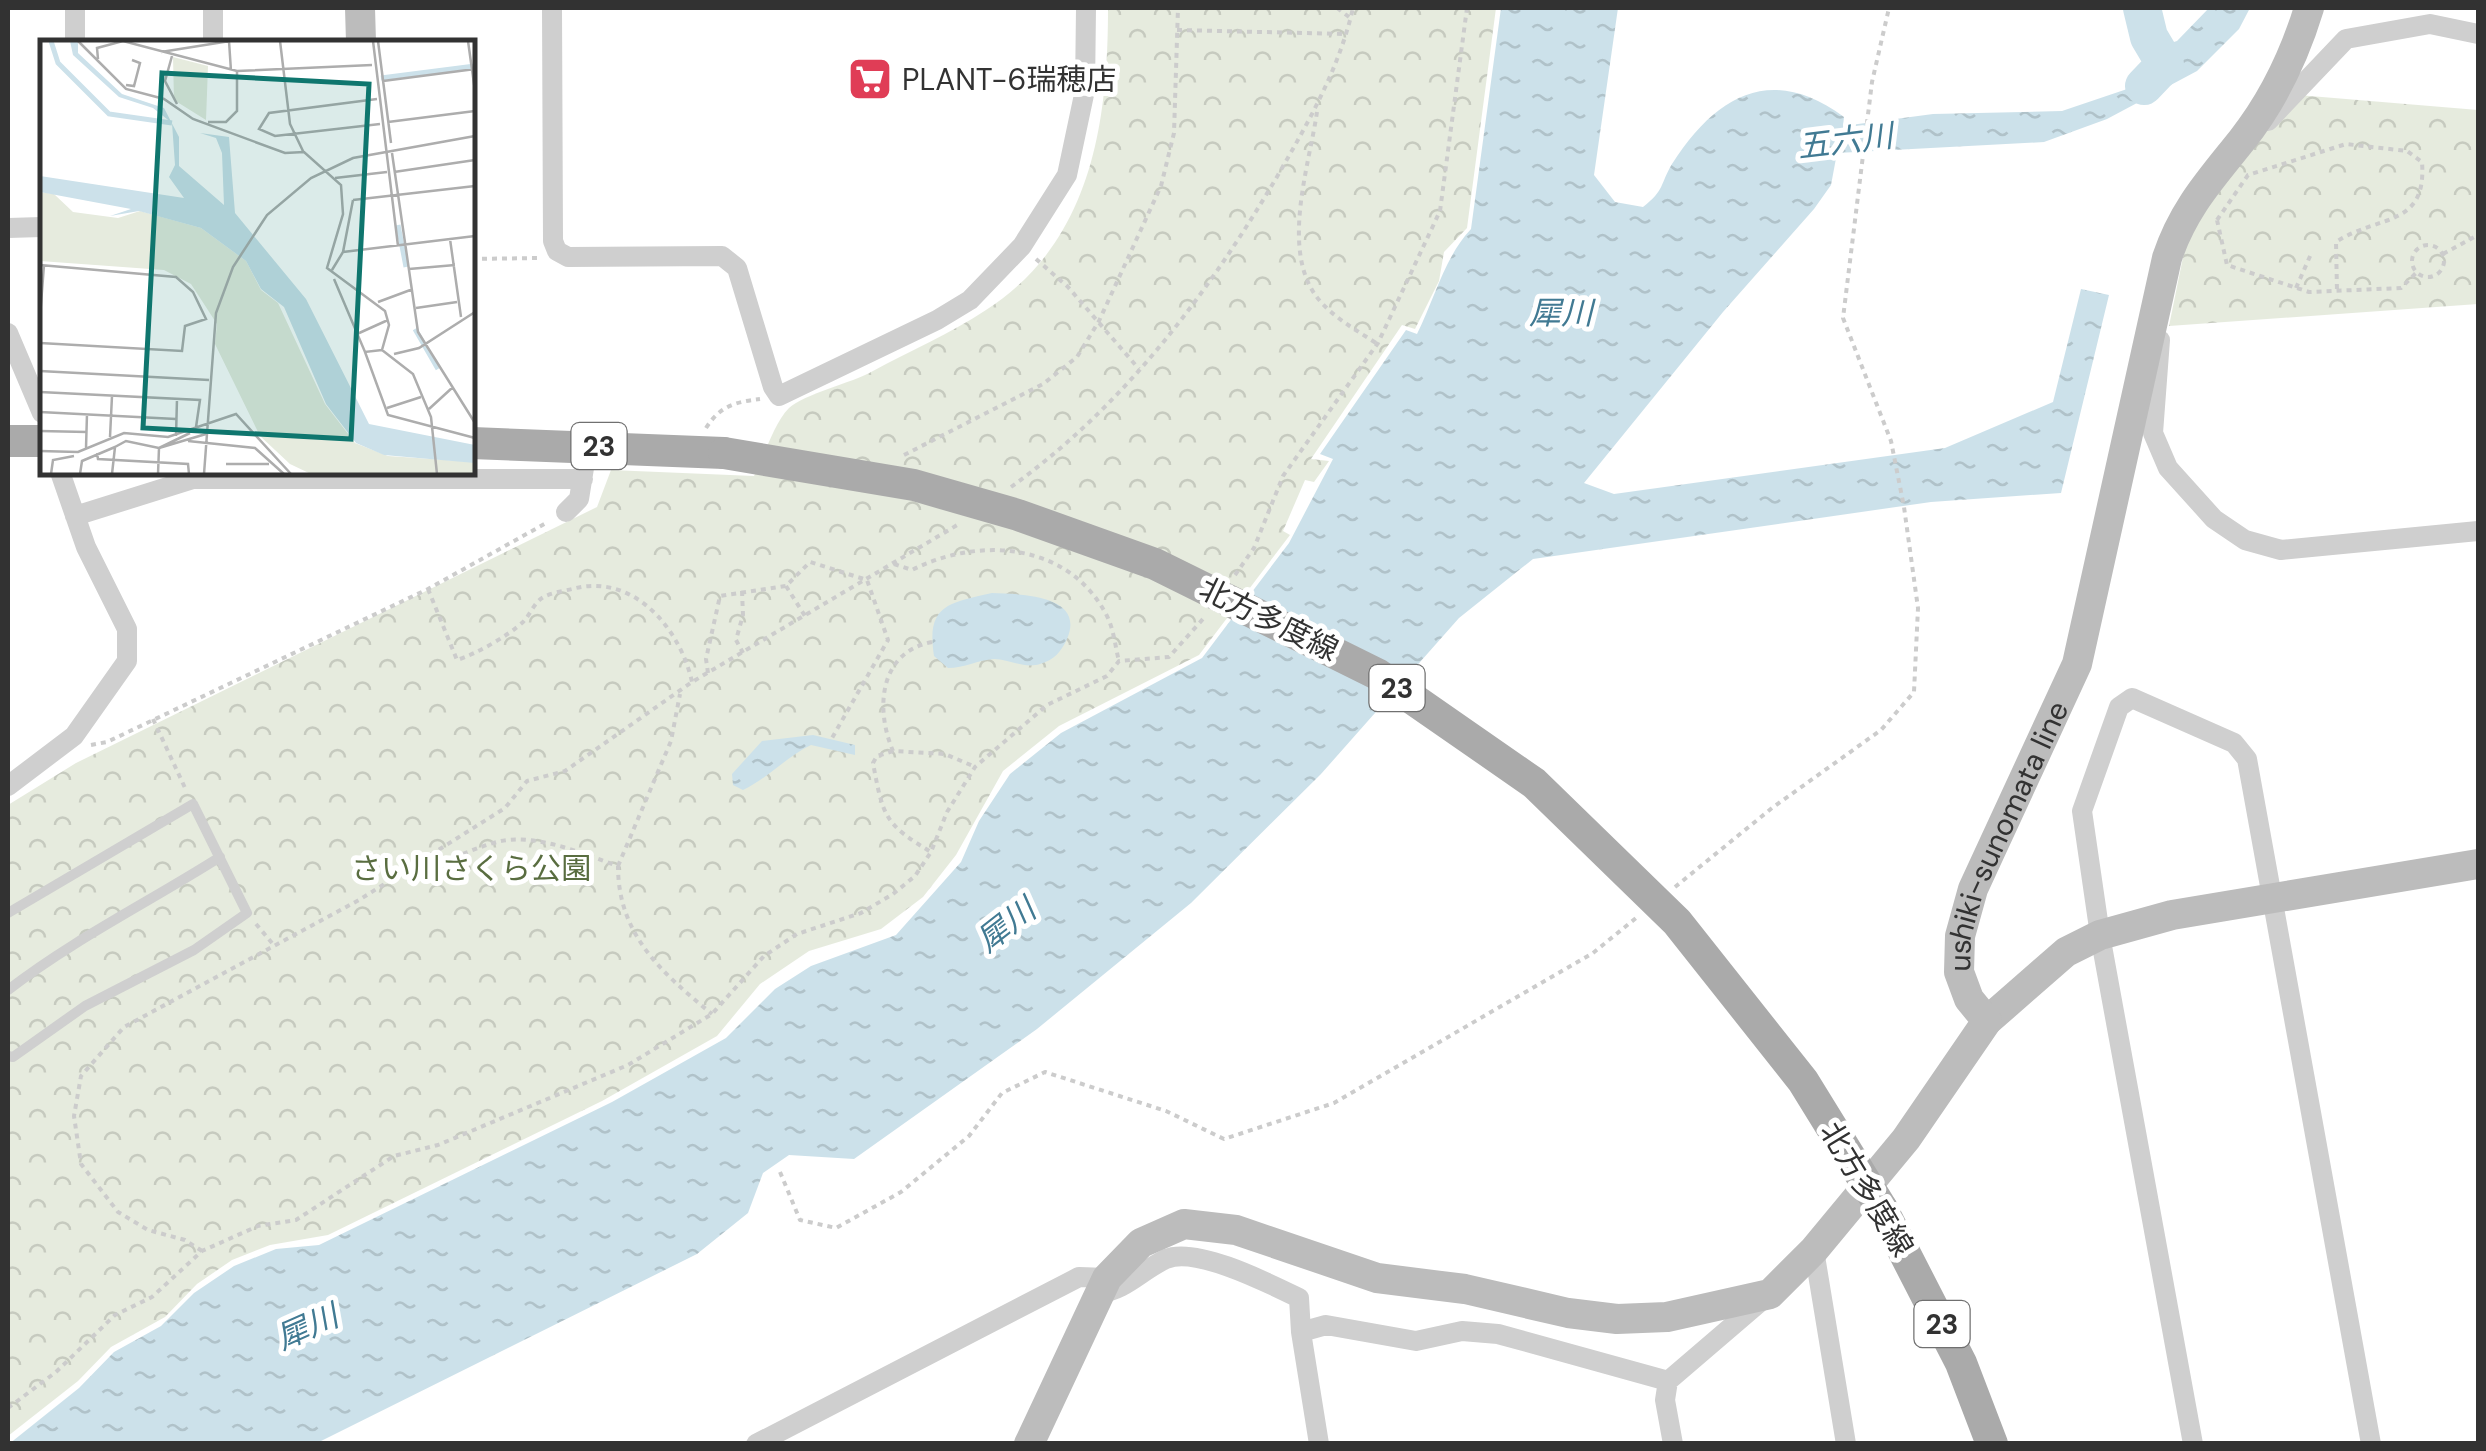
<svg xmlns="http://www.w3.org/2000/svg" width="2486" height="1451" font-family="'DM Sans','Noto Sans JP',sans-serif">
  <style>
    .forest { fill: url(#forest-crowns) }
    .water { fill: url(#water-ripples) }
    .lines { fill: none; stroke-linecap: round; stroke-linejoin: round }
    .river { stroke: #cce1ea; stroke-width: 38 }
    .path { stroke: #ccc; stroke-width: 4; stroke-dasharray: 5 5; stroke-linecap: butt }
    .lane { stroke: #cfcfcf; stroke-width: 10 }
    .street { stroke: #cfcfcf; stroke-width: 20 }
    .secondary { stroke: #bcbcbc; stroke-width: 30 }
    .primary { stroke: #aaa; stroke-width: 32 }
    .primary-bridge { stroke: #aaa; stroke-width: 32 }
    .labels { text-anchor: middle; dominant-baseline: central; stroke-width: 10; stroke-linejoin: round; paint-order: stroke }
    .shield { fill: #fff; stroke: #707070; stroke-width: 2.5 }
    .shield-label { font-size: 28px; font-weight: bold; fill: #323232 }
    .poi-label { font-size: 30px; fill: #323232; stroke: #fff; text-anchor: start }
    .street-label { font-size: 30px; fill: #323232; stroke: #fff }
    .park-label { font-size: 30px; fill: #596d40; stroke: #fff }
    .water-label { font-size: 32px; font-style: italic; fill: #417a93; stroke: #fff }
    .inset-river { fill: none; stroke: #cce1ea; stroke-width: 5 }
    .inset-road { fill: none; stroke: #adadad; stroke-width: 2.5 }
    .view { fill: #0f766e; fill-opacity: 0.15; stroke: #0f766e; stroke-width: 5 }
    .inset-edge { fill: none; stroke: #323232; stroke-width: 5 }
  </style>
  <defs>
    <pattern id="forest-crowns" width="20" height="18" patternUnits="userSpaceOnUse" patternTransform="scale(2.5)"><rect width="20" height="18" fill="#e6ebde"/><path d="M2 6a3 3 0 1 1 6 0M12 15a3 3 0 1 1 6 0" fill="none" stroke="#c6cabf"/></pattern>
    <pattern id="water-ripples" width="26" height="14" patternUnits="userSpaceOnUse" patternTransform="scale(2.5)"><rect width="26" height="14" fill="#cce1ea"/><path d="M2 4q2-2 4 0t4 0M15 11q2-2 4 0t4 0" fill="none" stroke="#b0c2c9"/></pattern>
  </defs>
  <rect width="100%" height="100%" fill="#fff"/>
  <path class="forest" d="M1108,8H1496L1467,228L1444,252L1439,281L1415,329L1402,325L1311,459L1329,461L1314,482L1305,480L1283,531L1290,535L1199,655L1059,726L1003,771L956,855L923,897L881,929L809,951L760,984L717,1036L602,1101L328,1235L270,1245L232,1260L197,1284L165,1317L111,1347L78,1381L8,1436V805L76,763L597,507L611,470L754,476C764,457 774,423 789,408C804,394 852,383 873,371C910,351 951,333 986,310C1092,242 1108,122 1108,8Z
    M2298,95L2478,110V304L2169,326L2191,218Z"/>
  <path class="water" d="M1501,8H1618L1594,175L1615,202L1643,207C1665,190 1660,184 1672,164C1717,94 1772,64 1844,117L1843,126L1933,114L2062,111L2136,86L2149,50L2177,41L2209,8H2250L2239,29L2197,71L2107,119L2044,142L1837,153L1831,185L1814,209L1723,312L1584,483L1614,494L1945,448L2053,402L2081,289L2109,295L2061,493L1931,502L1533,559L1459,618L1321,774L1191,903L1037,1029L854,1159L789,1155L763,1173L748,1213L697,1254L317,1443L9,1444L79,1388L114,1352L161,1326L194,1293L234,1266L276,1249L319,1245L612,1102L726,1038L775,989L811,966L896,935L961,862L979,821L1010,774L1061,733L1202,658L1289,543L1333,459L1320,454L1406,330L1417,334C1435,298 1444,258 1471,229Z
    M992,593C1021,594 1086,595 1067,639C1061,652 1054,660 1040,664C1024,669 1009,659 994,659C978,660 964,668 948,668L934,656C926,605 948,603 992,593Z
    M813,735L855,745V755L811,745C786,757 767,779 743,790L733,785L732,774L762,741Z"/>
  <g class="lines">
    <path class="river" d="M2142,8L2149,37L2165,64L2144,86"/>
    <path class="path" d="M1337,8L1349,17
      M1177,30L1347,34
      M1317,112C1309,167 1279,254 1320,301C1336,319 1356,330 1376,343
      M2217,220L2248,175L2346,144L2407,151L2422,162C2427,228 2379,214 2336,242L2337,291
      M2217,220L2227,265L2309,292L2401,288L2416,273
      M2412 261a16 16 0 1 1 32 0a16 16 0 1 1-32 0Z
      M2443,254L2478,235
      M472,259L538,258
      M1036,259L1068,287L1139,369
      M2296,288L2311,254
      M706,428C720,406 735,402 760,399
      M904,455L1043,384L1077,357L1099,321L1161,186L1174,133L1178,8
      M1011,487C1125,405 1208,294 1278,175C1309,121 1339,69 1353,8
      M894,564L912,570C979,536 1069,542 1107,616C1114,630 1115,646 1119,661
      M1235,575L1254,548L1283,476L1378,343L1440,211L1467,8
      M786,586L805,616
      M428,589L457,660C476,654 508,636 523,622C530,615 534,603 542,598C549,593 564,591 572,589C633,572 680,628 692,682
      M742,591L743,615L736,640L743,653
      M932,642C879,652 875,709 893,751L945,754L973,766
      M708,673L706,659L720,596L786,586L810,562L867,580L888,640L832,738
      M153,719L186,790
      M91,745L107,742L428,589L548,522
      M893,751L877,756L873,763C883,816 884,824 931,852
      M618,866L671,741L680,694
      M415,867C446,864 467,850 497,842C534,832 584,854 618,866C618,935 662,973 712,1014
      M1675,887L1772,808L1881,730L1914,692L1918,608L1904,507L1891,441L1843,318L1872,82L1889,8
      M256,924L272,943
      M780,1172L800,1220L836,1228L901,1192L969,1136L1002,1093L1045,1072L1166,1111L1224,1139L1334,1103L1593,953L1636,918
      M202,1251L185,1240L148,1230L118,1212L81,1164L74,1116L81,1076L124,1027L359,900L505,808L527,781L565,771L692,682L959,524
      M8,1408L56,1372L115,1315L152,1297L202,1251L258,1226L296,1220L394,1156L438,1145L628,1065L712,1014L764,956L797,934L861,913L893,894L915,876L931,852L947,812L975,767L1047,705L1107,676L1119,661L1169,657L1203,619"/>
    <path class="lane" d="M8,913L193,804L247,913L194,950L85,1006L13,1057L8,1056
      M8,990C74,939 149,902 220,857"/>
    <path class="street" d="M75,8V42
      M213,8V42
      M552,8L553,241L557,251L568,257L722,256L737,268L773,387L779,396L937,320L970,300L1022,246L1067,175L1085,90L1086,8
      M2268,121L2346,39L2430,24L2478,34
      M8,228L42,227
      M8,333L42,413
      M2160,340L2153,433L2168,468L2214,519L2245,540L2281,550L2478,531
      M566,512L579,499L584,468
      M75,516L193,479H583
      M8,786L74,736L127,661V629L86,547L60,472
      M1814,1250L1846,1444
      M1097,1294C1127,1290 1140,1271 1166,1259C1196,1246 1270,1284 1299,1298L1301,1332L1326,1325L1416,1341L1462,1331L1498,1334L1668,1381
      M1301,1332L1319,1444
      M756,1444L1079,1277L1107,1278
      M1673,1444L1665,1400L1668,1381L1766,1297
      M2193,1444L2100,935L2082,811L2119,707L2132,698L2234,743L2247,759L2371,1444"/>
    <g class="secondary">
      <path d="M360,8L361,42"/>
      <path d="M1987,1021L2066,952L2100,935L2172,915L2478,864"/>
      <path id="s1" d="M1029,1444L1107,1278L1141,1243L1184,1224L1236,1230L1377,1278L1465,1289L1568,1313L1617,1319L1667,1317L1770,1294L1814,1250L1906,1139L1987,1021L1969,999L1959,972L1960,936L1973,889L2077,664L2167,258C2183,209 2211,179 2242,140C2272,102 2295,54 2309,8"/>
    </g>
    <path class="primary" d="M8,441H42
      M472,443L724,453
      M1882,1209L1961,1363L1992,1444"/>
    <path class="primary-bridge" d="M724,453L914,485L1018,515L1155,564L1377,674L1534,783L1677,922L1803,1081L1882,1209"/>
  </g>
  <defs>
    <symbol id="supermarket-square" viewBox="-11 -11 22 22"><rect x="-9" y="-9" width="18" height="18" rx="4" fill="#e03d56" stroke="#fff"/><path d="M-6-5.5h2.5l.6 2H6L4.5 2H-2.5L-4.4-4H-6ZM-1.5 3.2a1.3 1.3 0 1 0 .1 0ZM3 3.2a1.3 1.3 0 1 0 .1 0Z" fill="#fff"/></symbol>
  </defs>
  <g fill-rule="evenodd">
    <use href="#supermarket-square" x="845" y="54" width="50" height="50"/>
  </g>
  <g class="labels">
    <g class="shield">
      <rect x="571.5" y="423" width="55" height="46" rx="8"/>
      <rect x="1369.5" y="665" width="55" height="46" rx="8"/>
      <rect x="1914.5" y="1301" width="55" height="46" rx="8"/>
    </g>
    <g class="shield-label">
      <text x="599" y="446">23</text>
      <text x="1397" y="688">23</text>
      <text x="1942" y="1324">23</text>
    </g>
    <g class="poi-label">
      <text x="902" y="79">PLANT-6瑞穂店</text>
    </g>
    <g class="street-label">
      <text transform="translate(1269 619) rotate(26)">北方多度線</text>
      <text stroke="none"><textPath href="#s1" startOffset="1432">ushiki-sunomata line</textPath></text>
      <text transform="translate(1867 1189) rotate(59)">北方多度線</text>
    </g>
    <g class="park-label">
      <text x="471" y="868">さい川さくら公園</text>
    </g>
    <g class="water-label">
      <text transform="translate(1845 141) rotate(-7)">五六川</text>
      <text x="1561" y="313">犀川</text>
      <text transform="translate(1006 925) rotate(-38)">犀川</text>
      <text transform="translate(307 1327) rotate(-24)">犀川</text>
    </g>
  </g>
  <g transform="translate(40 40)">
    <rect width="435" height="435" fill="#fff"/>
    <path d="M133,17L168,26L166,80L134,60ZM0,152L14,154L33,172L78,178L100,171L161,188L206,221L221,250L238,263L285,364L315,403L348,416L435,422V434H271L250,424L220,396L175,304L177,284L151,244L124,230L0,221Z" fill="#e6ebde"/>
    <path d="M30,1H38V13L82,54L124,68L139,97V126L184,165L182,113L176,98L160,93L189,97L195,173L266,259L329,384L435,405V423L344,415L316,403L286,364L244,267L221,249L206,221L161,188L99,171L70,176L91,169L0,152V136L144,158L129,137L135,125L132,83L113,68L79,57L33,15Z" fill="#cce1ea"/>
    <path class="inset-river" d="M11,1L18,23L69,74L132,83M341,38L435,26M358,185L366,227M375,289L398,329"/>
    <path class="inset-road" d="M38,1L86,49L124,59L153,79L245,113L264,112L301,145L303,174L287,228L345,271L349,285L342,310L373,334L391,377L397,434M189,1L191,31M240,1L250,84L263,111M333,1L358,206M338,1L351,103M428,1L435,51M121,12L190,1M132,16L125,41L137,64M58,19L57,8L83,1L197,31L332,25M343,41L435,29M86,45L94,46L100,23L92,20M337,59L229,73L219,89L235,96L340,84M168,82H186L197,71V31M348,82L435,71M352,113L378,292L435,383M354,132L435,120M295,138L347,132M313,160L435,146M410,199L421,277M303,212L435,196M0,225L136,237L153,252L166,279L145,286L142,311L0,303M369,229L415,225M292,230L303,212L313,160M294,239L325,312L342,310M338,262L373,249M376,268L417,262M0,277L4,225M317,294L348,280M325,312L348,375L435,398M354,314L379,308L435,272M0,331L169,340M0,352L160,360L156,387M347,368L381,357M389,369L413,347M0,372L136,379M0,391L47,392M150,393L119,408L166,394M136,396L137,359M70,397L72,356M148,401L215,408L244,434M46,408L47,374M0,411L38,412L84,393L128,397L196,374L251,434M57,413L58,419L148,424L149,434M186,424H229M11,434L13,420L34,416M40,434L42,421L75,407M72,434L75,407L86,401L119,408L118,434M164,434L176,273L193,227L227,175L271,138L313,118L435,96"/>
    <path class="view" d="M122,33L329,44L311,399L103,388Z"/>
    <rect width="435" height="435" class="inset-edge"/>
  </g>
  <rect width="2486" height="1451" fill="none" stroke="#323232" stroke-width="20"/>
</svg>
